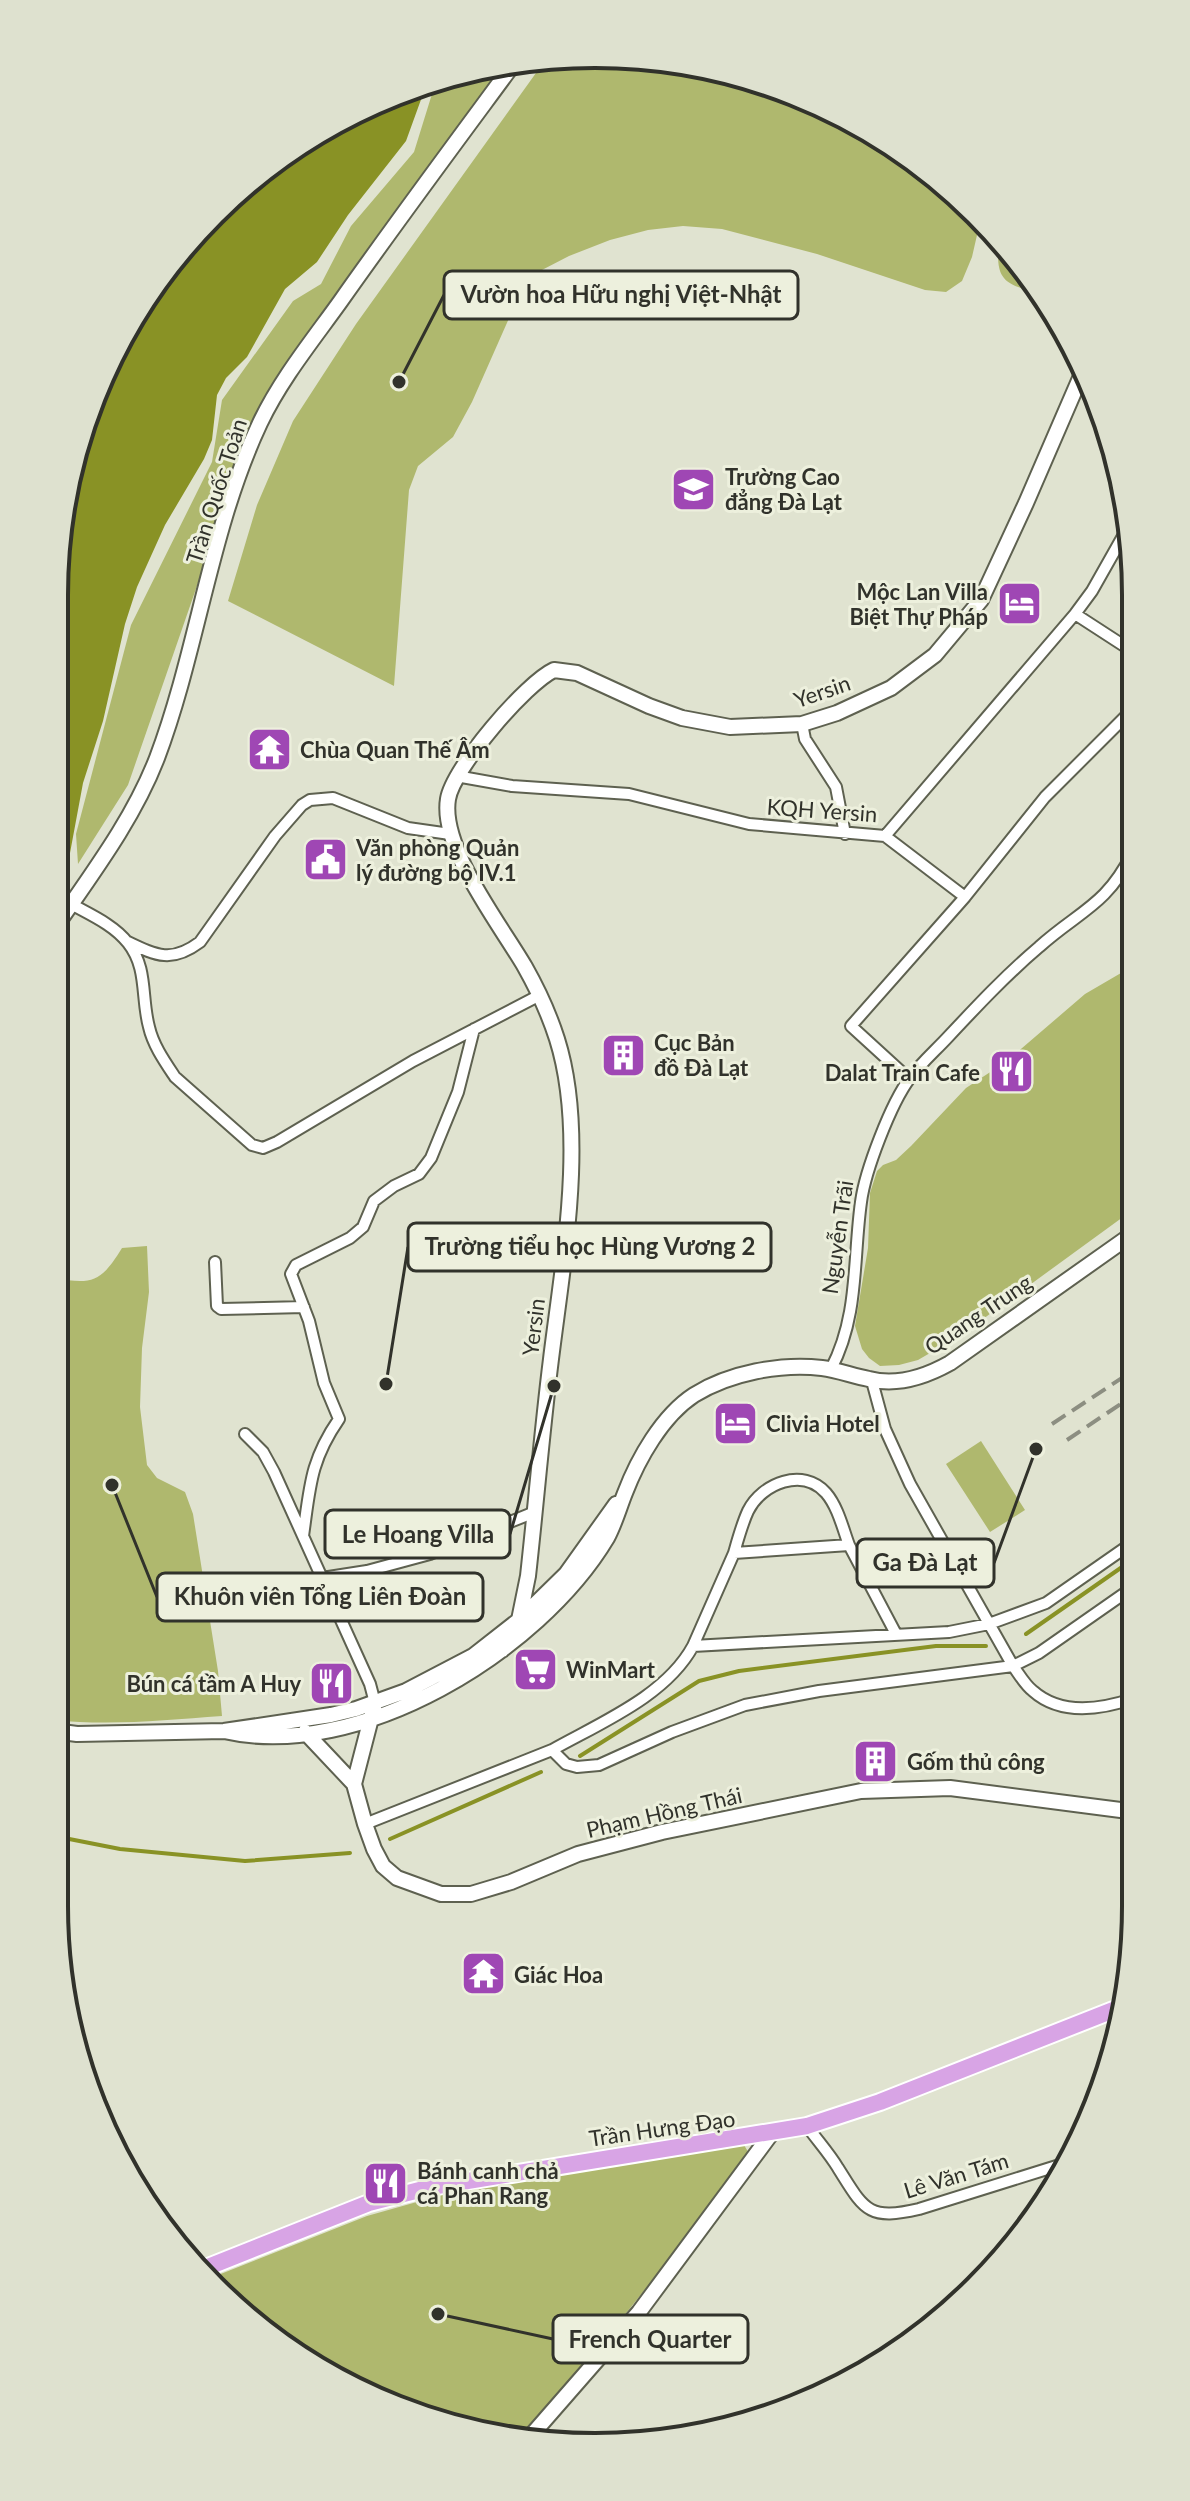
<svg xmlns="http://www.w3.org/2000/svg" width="1190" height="2501" font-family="Lato,sans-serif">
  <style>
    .green { fill: #afb86e }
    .water { fill: #899225 }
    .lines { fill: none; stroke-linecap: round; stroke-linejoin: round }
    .stream { stroke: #899225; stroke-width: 4 }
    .street-casing { stroke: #5e6150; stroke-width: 14 }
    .secondary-casing { stroke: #5e6150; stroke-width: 18 }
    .primary-casing { stroke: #fff; stroke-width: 20 }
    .street { stroke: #fff; stroke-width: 10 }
    .secondary { stroke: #fff; stroke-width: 14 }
    .primary { stroke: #d8a4e5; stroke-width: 16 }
    .rail { stroke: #8c8e81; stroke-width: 4; stroke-dasharray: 16 8; stroke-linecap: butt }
    .labels { text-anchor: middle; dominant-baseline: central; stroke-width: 6; stroke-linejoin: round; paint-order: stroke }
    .poi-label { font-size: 22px; font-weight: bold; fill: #31322b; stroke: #edf0dd; text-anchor: start }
    .street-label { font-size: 22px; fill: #31322b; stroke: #edf0dd }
    .rim { fill: none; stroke: #31322b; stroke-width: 4 }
    .leader { fill: none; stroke: #31322b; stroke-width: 3 }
    .callout-dot { fill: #31322b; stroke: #edf0dd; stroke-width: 3 }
    .callout { fill: #edf0dd; stroke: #31322b; stroke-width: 3 }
    .callout-label { font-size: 24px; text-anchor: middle; font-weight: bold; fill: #31322b }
  </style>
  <rect width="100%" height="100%" fill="#e0e3d0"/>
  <path class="green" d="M595,54L700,64L802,95L924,166L980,222L972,257L962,281L946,292L925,290L817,254L722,229L683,226L648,230L610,240L569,256L540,271L522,289L472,402L453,437L418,466L409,490L394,686L228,601L257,505L293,421L356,324L546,59Z
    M514,62L267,407L242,456L128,785L78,864L76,834L131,625L212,462L222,400L293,301L321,284L351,226L414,152L436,81L489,64Z
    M999,241L1024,265L1040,293C1003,285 995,279 999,241Z
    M1133,966L1134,1209L961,1335L918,1360L899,1365L880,1366L869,1358L862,1349L855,1326L868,1248L870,1193L877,1171L883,1165L896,1160L911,1146L966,1088L1007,1061L1085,994Z
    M147,1246L149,1292L142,1348L140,1407L147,1465L157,1478L185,1492L193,1514L218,1671L222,1716C166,1720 110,1726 54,1720V1278C93,1285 101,1282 122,1248Z
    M981,1441L1025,1510L990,1532L946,1464Z
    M744,2145L750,2155L734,2179L598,2348L520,2438L490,2437L325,2375L208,2279L367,2216L456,2191Z"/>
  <path class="water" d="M427,83L406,141L348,215L317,262L285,289L247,357L226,378L217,395L212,440L204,459L165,525L137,587L125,624L103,721L83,783L70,853L54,885V595L64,489L95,388L145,295L212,213L294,145L388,95Z"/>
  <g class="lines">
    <path class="stream" d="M1026,1634L1135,1558
      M580,1756L699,1681L739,1671L936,1646H986
      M54,1836L120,1849L245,1861L350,1853
      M390,1839L541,1772"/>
    <defs>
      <path id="street" d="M1075,614L1132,651
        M802,724L805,739L836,787L845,834
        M456,776L512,786L629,794L749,824L885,836L1075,614L1092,591L1131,522
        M885,836L965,897
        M71,904C91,915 114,925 128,943C148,968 141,998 149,1027C153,1045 165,1062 175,1077L252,1145L263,1148L277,1142L413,1061L540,995
        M128,942C157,956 172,963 200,942L275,836L302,805L310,800L333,798L408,828L450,834
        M909,1079L851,1026L965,897L1045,797L1132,710
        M215,1262L217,1306L221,1309L304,1307
        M831,1369C859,1316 853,1259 861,1202C865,1171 891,1103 910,1078C921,1063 935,1051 948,1037C977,1006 1006,975 1039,947C1079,911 1106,906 1132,854
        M872,1381L885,1429L910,1484L1013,1666C1019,1674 1025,1685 1033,1691C1061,1716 1103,1709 1135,1698
        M245,1434L263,1452L274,1472L370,1684L375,1703
        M303,1536C310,1487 310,1461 339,1419L324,1383L309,1321L291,1274L296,1265L350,1238L363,1227L374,1201L394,1186L419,1174L431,1158L458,1092L474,1029
        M734,1553C738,1539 742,1524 748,1511C762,1483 803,1467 826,1493C838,1507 843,1529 849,1545
        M322,1578L367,1571L430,1554L535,1512
        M693,1646L734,1553L849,1545L896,1634
        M552,1750C600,1723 666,1696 693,1646L949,1632L989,1624L1046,1603L1135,1541
        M365,1824L552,1750L566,1764L577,1767L599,1765L672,1732L745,1705L819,1691L1013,1666L1039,1653L1135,1586
        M807,2126C817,2140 829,2153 838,2168C864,2209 867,2221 919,2209L1063,2164"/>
      <path id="secondary" d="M54,929C91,875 133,820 157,758C198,649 210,529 260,423C281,379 312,341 340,302C397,221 456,142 515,62
        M502,1650L519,1620L528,1576C536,1504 542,1431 551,1359C563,1261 587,1134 557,1039C549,1014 538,990 525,967C500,924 440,848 448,799C453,768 526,683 554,670L577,673L649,706L682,718L730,727L802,724L837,713L891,688L935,655L981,600L1026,503L1084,369
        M375,1703L354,1784L365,1824L374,1849L383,1866L397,1878L441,1894H471L511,1882L578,1854L662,1832L861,1791L950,1788L1136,1812
        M54,1731L77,1734L224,1731L331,1715L356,1709L406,1691L473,1656L519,1620L566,1574L616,1504
        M224,1731C359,1762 539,1652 607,1538C615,1523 619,1508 625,1493C638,1459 662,1416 694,1395C729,1373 781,1363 822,1368C838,1370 853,1376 869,1379C896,1386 925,1377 950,1363L1134,1233
        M305,1732L354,1784
        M529,2438L639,2312L771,2134"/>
      <path id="primary" d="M198,2271L369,2203L431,2187L807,2126L880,2102L1126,2005"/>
    </defs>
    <use href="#street" class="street-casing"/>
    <use href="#secondary" class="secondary-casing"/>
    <use href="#primary" class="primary-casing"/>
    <use href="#street" class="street"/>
    <use href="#secondary" class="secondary"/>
    <use href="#primary" class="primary"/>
    <path class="rail" d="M1052,1424L1134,1370
      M1067,1440L1134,1395"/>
  </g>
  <defs>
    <symbol id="university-square" viewBox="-11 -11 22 22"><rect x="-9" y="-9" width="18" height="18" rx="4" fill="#9f47b4" stroke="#edf0dd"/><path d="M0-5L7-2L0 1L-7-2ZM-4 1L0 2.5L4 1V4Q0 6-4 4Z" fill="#fff"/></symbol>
    <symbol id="hotel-square" viewBox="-11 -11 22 22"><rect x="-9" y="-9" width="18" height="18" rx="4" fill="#9f47b4" stroke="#edf0dd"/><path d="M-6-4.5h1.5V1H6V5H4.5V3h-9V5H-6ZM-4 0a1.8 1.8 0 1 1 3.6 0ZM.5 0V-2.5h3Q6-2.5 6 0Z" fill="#fff"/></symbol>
    <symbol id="temple-square" viewBox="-11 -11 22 22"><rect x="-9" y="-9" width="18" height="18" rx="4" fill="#9f47b4" stroke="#edf0dd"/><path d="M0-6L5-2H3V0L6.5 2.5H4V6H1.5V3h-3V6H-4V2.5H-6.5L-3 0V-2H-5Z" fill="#fff"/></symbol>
    <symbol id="civic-square" viewBox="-11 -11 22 22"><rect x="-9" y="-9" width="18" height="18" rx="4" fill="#9f47b4" stroke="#edf0dd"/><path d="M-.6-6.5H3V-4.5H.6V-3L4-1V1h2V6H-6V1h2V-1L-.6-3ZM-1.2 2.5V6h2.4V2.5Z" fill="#fff"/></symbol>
    <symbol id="building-square" viewBox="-11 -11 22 22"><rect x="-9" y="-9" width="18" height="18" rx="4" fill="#9f47b4" stroke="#edf0dd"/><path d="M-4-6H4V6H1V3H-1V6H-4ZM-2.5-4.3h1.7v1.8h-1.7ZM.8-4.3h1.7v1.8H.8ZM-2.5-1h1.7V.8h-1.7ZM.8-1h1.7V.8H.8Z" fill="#fff"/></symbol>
    <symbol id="restaurant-square" viewBox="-11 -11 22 22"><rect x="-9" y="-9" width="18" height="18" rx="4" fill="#9f47b4" stroke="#edf0dd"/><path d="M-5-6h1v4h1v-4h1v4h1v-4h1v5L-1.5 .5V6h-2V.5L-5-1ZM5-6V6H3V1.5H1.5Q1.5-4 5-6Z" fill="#fff"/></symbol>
    <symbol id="supermarket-square" viewBox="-11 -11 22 22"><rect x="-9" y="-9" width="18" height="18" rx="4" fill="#9f47b4" stroke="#edf0dd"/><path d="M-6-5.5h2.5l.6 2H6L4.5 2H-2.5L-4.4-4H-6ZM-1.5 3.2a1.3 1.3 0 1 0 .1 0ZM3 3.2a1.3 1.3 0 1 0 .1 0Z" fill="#fff"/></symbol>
  </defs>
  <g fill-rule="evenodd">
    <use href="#university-square" x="668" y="464" width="51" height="51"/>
    <use href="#hotel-square" x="994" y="578" width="51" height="51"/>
    <use href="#temple-square" x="244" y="724" width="51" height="51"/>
    <use href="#civic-square" x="300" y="834" width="51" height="51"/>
    <use href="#building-square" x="598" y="1030" width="51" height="51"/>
    <use href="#restaurant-square" x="986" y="1046" width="51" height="51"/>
    <use href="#hotel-square" x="710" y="1398" width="51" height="51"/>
    <use href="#supermarket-square" x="510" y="1644" width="51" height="51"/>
    <use href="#restaurant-square" x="306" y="1658" width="51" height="51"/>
    <use href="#building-square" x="850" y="1736" width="51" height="51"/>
    <use href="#temple-square" x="458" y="1948" width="51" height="51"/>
    <use href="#restaurant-square" x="360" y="2158" width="51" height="51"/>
  </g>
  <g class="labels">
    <g class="poi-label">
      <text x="725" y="476">Trường Cao<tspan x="725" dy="25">đẳng Đà Lạt</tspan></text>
      <text x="988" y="591" text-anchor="end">Mộc Lan Villa<tspan x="988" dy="25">Biệt Thự Pháp</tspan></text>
      <text x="300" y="749">Chùa Quan Thế Âm</text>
      <text x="356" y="847">Văn phòng Quản<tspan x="356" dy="25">lý đường bộ IV.1</tspan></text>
      <text x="654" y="1042">Cục Bản<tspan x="654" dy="25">đồ Đà Lạt</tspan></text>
      <text x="980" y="1072" text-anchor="end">Dalat Train Cafe</text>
      <text x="766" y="1423">Clivia Hotel</text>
      <text x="566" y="1669">WinMart</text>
      <text x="301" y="1683" text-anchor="end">Bún cá tầm A Huy</text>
      <text x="907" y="1761">Gốm thủ công</text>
      <text x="514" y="1974">Giác Hoa</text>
      <text x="417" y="2170">Bánh canh chả<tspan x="417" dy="25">cá Phan Rang</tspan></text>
    </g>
    <g class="street-label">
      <text transform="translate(216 491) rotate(-72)">Trần Quốc Toản</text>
      <text transform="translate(822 691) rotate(-19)">Yersin</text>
      <text transform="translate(822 810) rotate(4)">KQH Yersin</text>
      <text transform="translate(837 1237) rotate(-82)">Nguyễn Trãi</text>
      <text transform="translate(978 1314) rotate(-34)">Quang Trung</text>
      <text transform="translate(533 1327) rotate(-83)">Yersin</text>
      <text transform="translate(664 1812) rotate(-13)">Phạm Hồng Thái</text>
      <text transform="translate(662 2128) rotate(-8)">Trần Hưng Đạo</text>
      <text transform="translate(956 2175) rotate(-17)">Lê Văn Tám</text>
    </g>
  </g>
  <path d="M0 0H1190V2501H0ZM595 68H595A527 527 0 0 1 1122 595V1906A527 527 0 0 1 595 2433H595A527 527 0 0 1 68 1906V595A527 527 0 0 1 595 68Z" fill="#dee1cf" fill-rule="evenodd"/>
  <path class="rim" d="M595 68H595A527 527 0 0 1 1122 595V1906A527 527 0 0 1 595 2433H595A527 527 0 0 1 68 1906V595A527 527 0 0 1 595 68Z"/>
  <path class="leader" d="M399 382L444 295M386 1384L408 1247M554 1386L510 1534M1036 1449L994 1563M112 1485L157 1597M438 2314L553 2339"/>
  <g class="callout-dot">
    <circle cx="399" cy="382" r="8"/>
    <circle cx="386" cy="1384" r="8"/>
    <circle cx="554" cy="1386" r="8"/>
    <circle cx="1036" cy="1449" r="8"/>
    <circle cx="112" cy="1485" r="8"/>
    <circle cx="438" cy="2314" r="8"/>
  </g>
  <g class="callout">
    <rect x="444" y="271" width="354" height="48" rx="8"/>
    <rect x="408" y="1223" width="363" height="48" rx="8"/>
    <rect x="325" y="1510" width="185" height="48" rx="8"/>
    <rect x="857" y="1539" width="137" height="48" rx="8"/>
    <rect x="157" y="1573" width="326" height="48" rx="8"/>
    <rect x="553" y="2315" width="195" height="48" rx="8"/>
  </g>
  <g class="callout-label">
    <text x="621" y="303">Vườn hoa Hữu nghị Việt-Nhật</text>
    <text x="590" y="1255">Trường tiểu học Hùng Vương 2</text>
    <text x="418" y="1543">Le Hoang Villa</text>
    <text x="925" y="1571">Ga Đà Lạt</text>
    <text x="320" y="1605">Khuôn viên Tổng Liên Đoàn</text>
    <text x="650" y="2348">French Quarter</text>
  </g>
</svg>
